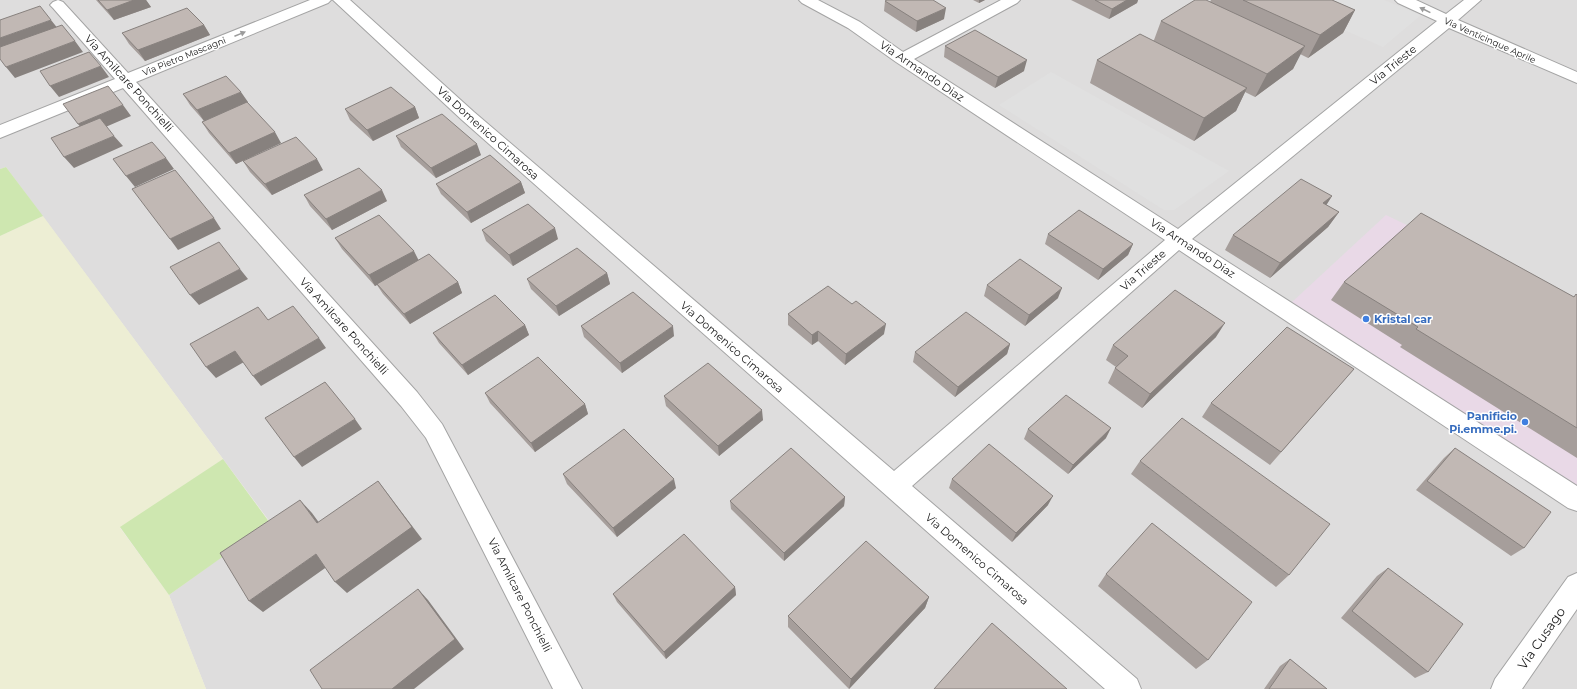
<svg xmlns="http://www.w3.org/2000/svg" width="1577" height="689" font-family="Montserrat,sans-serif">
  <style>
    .residential { fill: #dedddd }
    .industrial { fill: #e9d9e7 }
    .farmland { fill: #edeed4 }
    .grass { fill: #cee7b0 }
    .parking { fill: #e0e0e0 }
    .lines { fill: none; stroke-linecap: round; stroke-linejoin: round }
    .street-casing { stroke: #a4a4a4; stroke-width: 2 }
    .street { fill: #fff; fill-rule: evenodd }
    .wall { fill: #a69e9b }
    .shaded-wall { fill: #87817e }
    .building { fill: #c1b8b4; stroke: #87817e }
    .oneway { fill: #9b9b9b }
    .shop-dot { fill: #3f7fe0; stroke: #fff; stroke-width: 1.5 }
    .labels { text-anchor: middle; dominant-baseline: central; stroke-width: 3; stroke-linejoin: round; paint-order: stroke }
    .far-street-label { font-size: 9px; fill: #202020; stroke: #fff }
    .street-label { font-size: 11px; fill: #202020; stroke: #fff }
    .shop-label { font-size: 11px; font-weight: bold; fill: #366cbe; stroke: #fff; text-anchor: start }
    .near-street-label { font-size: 13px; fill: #202020; stroke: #fff }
  </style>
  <rect width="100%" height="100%" fill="#f0ede7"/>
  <path class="residential" d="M0,0H1577V689H206L169,595L270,522L6,167L0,169Z"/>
  <path class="industrial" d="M1386,215L1577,307V490L1291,303Z"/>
  <path class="farmland" d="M43,216L223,459L120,528L169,595L206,689H0V236Z"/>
  <path class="grass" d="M6,167L43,216L0,236V169Z
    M223,459L270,523L169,595L120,527Z"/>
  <path class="parking" d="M1276,0H1384L1421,15L1383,47Z
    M1051,72L1229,171L1174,210H1164L999,105Z"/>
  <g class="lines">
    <defs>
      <path id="street" d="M58,0L63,2L128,73L310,0H331L328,3L136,82L417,392L442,424L582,689H553L426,438L401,406L123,88L0,138V125L115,79L53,8L50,5L53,2Z
        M333,0H350L474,112L894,471L1165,240L896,62L848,28L802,3L799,0H818L860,22L903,52L1001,0H1020L1017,3L914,59L1178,229L1437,21L1398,3L1395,0H1416L1446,14L1464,0H1481L1458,20L1577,72V83L1449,28L1192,239L1577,486V511L1568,508L1179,250L912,486L1137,679L1141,689H1105L462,120Z
        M1577,573V609L1522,689H1491L1495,679L1568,577Z"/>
    </defs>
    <use href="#street" class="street-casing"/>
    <use href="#street" class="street"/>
  </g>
  <path class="wall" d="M96,0H146L151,7L114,20Z
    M973,0H985L979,3Z
    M1071,0H1138L1137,3L1109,19Z
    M1211,0H1332L1355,10L1343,33L1308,58L1300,54L1293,69L1255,97L1245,92L1236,111L1194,141L1090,83L1097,60L1154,40L1161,21L1210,2Z
    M885,1L944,19L916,32L884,11Z
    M204,25L210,35L145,61L129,44L122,33Z
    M945,46L1024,71L995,88L944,57Z
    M183,94L248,102L247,103L281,143L236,164L209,133L202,122L204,121L190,105Z
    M415,107L419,118L373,141L350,120L345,109Z
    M396,136L481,155L436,178L401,147Z
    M243,161L323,170L272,195L250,172Z
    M521,182L525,193L471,223L441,194L436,184Z
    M304,195L387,201L332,230L310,206Z
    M1332,196L1326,205L1339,212L1328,227L1270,278L1225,250L1233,235Z
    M482,230L558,239L513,266L486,241Z
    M1048,234L1133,244L1128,255L1098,280L1045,244Z
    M335,238L418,260L458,282L462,293L410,324L383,294L377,285L375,286L342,249Z
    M607,273L610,284L559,316L531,289L527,279Z
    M1344,282L1574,297L1577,295V458L1400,347L1402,345L1331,300Z
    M987,285L1058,298L1025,326L984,296Z
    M788,314L884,334L845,365L818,341L812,345L788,325Z
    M525,325L529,335L468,375L439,343L433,333Z
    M581,326L674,336L622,373L584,337Z
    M1216,337L1142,408L1108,383L1115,368L1116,367L1106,360L1113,345Z
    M1010,344L1007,354L955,397L913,362L915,352Z
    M1354,369L1270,465L1202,417L1211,403Z
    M485,393L585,404L588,414L535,452L490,403Z
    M664,396L763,420L719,456L666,406Z
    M1028,429L1106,438L1068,474L1024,439Z
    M1455,448L1524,548L1511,556L1416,490L1444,458Z
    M1140,461L1289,575L1276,587L1131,474Z
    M563,474L676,488L617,537L567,484Z
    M952,479L1048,505L1012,542L949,488Z
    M845,497L844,506L784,561L731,509L730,501Z
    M1388,568L1428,672L1415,678L1341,618L1377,576Z
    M1106,574L1208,660L1196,669L1098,586Z
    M735,587L736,595L666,659L617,602L613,594Z
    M929,597L925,608L849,689L788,627V616Z
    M1290,659L1327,689H1264L1280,666Z"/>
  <path class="shaded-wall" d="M134,0H146L151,7L114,20L107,10Z
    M979,0H985L979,3Z
    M1127,0H1138L1137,3L1109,19L1112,9Z
    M946,8L944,19L916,32L917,21Z
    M1355,10L1343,33L1308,58L1320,35Z
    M51,20L59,30L0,52V38Z
    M204,25L210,35L145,61L138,50Z
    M75,41L83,52L15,78L6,67Z
    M1305,46L1293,69L1255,97L1267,74Z
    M1027,60L1024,71L995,88L998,77Z
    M101,66L109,77L59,97L50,86Z
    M1247,88L1236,111L1194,141L1204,118Z
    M241,92L248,102L204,121L197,110Z
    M123,105L131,116L87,135L78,124Z
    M415,107L419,118L373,141L367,130Z
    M275,132L281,143L236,164L229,153Z
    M114,136L123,146L74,168L64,157Z
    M477,144L481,155L436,178L431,168Z
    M166,158L174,169L135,187L126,176Z
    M317,159L323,170L272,195L265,184Z
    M521,182L525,193L471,223L467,212Z
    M382,190L387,201L332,230L326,219Z
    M1332,196L1322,212L1323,203Z
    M1339,212L1328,227L1270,278L1280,263Z
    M214,218L221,229L178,250L170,239Z
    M555,228L558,239L513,266L509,255Z
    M1133,244L1128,255L1098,280L1103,269Z
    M414,251L419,261L375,286L369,275Z
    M240,269L248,279L199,305L190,295Z
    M607,273L610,284L559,316L556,306Z
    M458,282L462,293L410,324L404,314Z
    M1062,288L1058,298L1025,326L1029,315Z
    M1225,323L1216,337L1142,408L1150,394Z
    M886,324L884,334L845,365L846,354Z
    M525,325L529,335L468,375L462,365Z
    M673,326L674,336L622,373L620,363Z
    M818,331V341L812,345V335Z
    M319,338L326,348L261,386L253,376Z
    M1010,344L1007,354L955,397L958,387Z
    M235,351L244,362L216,378L206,367Z
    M585,404L588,414L535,452L531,443Z
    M762,410L763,420L719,456L718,446Z
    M355,419L362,429L302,467L294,457Z
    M1111,428L1106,438L1068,474L1073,465Z
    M674,479L676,488L617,537L613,528Z
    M378,481L422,539L347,593L335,582Z
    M1053,496L1048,505L1012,542L1016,533Z
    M845,497L844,506L784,561V553Z
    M300,500L312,513L328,535L317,523Z
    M316,554L328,566L263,612L249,601Z
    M735,587L736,595L666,659L664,652Z
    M418,589L428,600L464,649L414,689H392Z
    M929,597L925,608L849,689L851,679Z"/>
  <path class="building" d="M98,0H134L107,10Z
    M887,0H933L946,8L917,21L885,1Z
    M1095,0H1127L1112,9Z
    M1195,0H1206L1305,46L1267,74L1161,21Z
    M1243,0H1332L1355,10L1320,35Z
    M40,6L51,20L0,38V20Z
    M187,8L204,25L138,50L122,33Z
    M62,25L75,41L6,67L0,59V47Z
    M975,30L1027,60L998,77L945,46Z
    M1140,34L1247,88L1204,118L1097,60Z
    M89,52L101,66L50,86L40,71Z
    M226,76L241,92L197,110L183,94Z
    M108,86L123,105L78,124L63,104Z
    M391,87L415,107L367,130L345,109Z
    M247,102L275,132L229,153L202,122Z
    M442,114L477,144L431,168L396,136Z
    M100,118L114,136L64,157L51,138Z
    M296,137L317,159L265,184L243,161Z
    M152,142L166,158L126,176L113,159Z
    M490,155L521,182L467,212L436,184Z
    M359,168L382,190L326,219L304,195Z
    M175,170L214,218L170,239L132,189Z
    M1301,179L1332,196L1323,203L1339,212L1280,263L1233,235Z
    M528,204L555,228L509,255L482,230Z
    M1079,210L1133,244L1103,269L1048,234Z
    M1421,213L1574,297L1576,294L1577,295V428L1416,329L1418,327L1344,282Z
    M379,215L414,251L369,275L335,238Z
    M219,242L240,269L190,295L170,267Z
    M577,248L607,273L556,306L527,279Z
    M429,254L458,282L404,314L377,284Z
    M1020,259L1062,288L1029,315L987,285Z
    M828,286L852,304L856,301L886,324L846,354L818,331L812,335L788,314Z
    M1175,290L1225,323L1150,394L1115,368L1128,356L1113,345Z
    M633,292L673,326L620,363L581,326Z
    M495,295L525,325L462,365L433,333Z
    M293,306L319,338L253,376L235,351L206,367L190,344L258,307L268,320Z
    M966,312L1010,344L958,387L915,352Z
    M1287,327L1354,369L1281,452L1211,403Z
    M538,357L585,404L531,443L485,393Z
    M708,363L762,410L718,446L664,396Z
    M325,382L355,419L294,457L265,418Z
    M1066,395L1111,428L1073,465L1028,429Z
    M1182,418L1330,524L1289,575L1140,461Z
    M624,429L674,479L613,528L563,474Z
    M989,444L1053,496L1016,533L952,479Z
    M791,448L845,497L784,553L730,501Z
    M1455,448L1551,512L1524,548L1427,481Z
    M378,481L412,527L335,582L316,554L249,601L220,553L300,500L317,523Z
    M1152,523L1252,602L1208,660L1106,574Z
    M684,534L735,587L664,652L613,594Z
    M866,541L929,597L851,679L788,616Z
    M1388,568L1463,624L1428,672L1352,611Z
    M418,589L455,639L392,689H322L310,670Z
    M992,623L1067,689H934Z
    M1290,659L1327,689H1269Z"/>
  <defs><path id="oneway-solid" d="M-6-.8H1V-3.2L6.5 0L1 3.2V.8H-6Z"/></defs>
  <g class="oneway">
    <use href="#oneway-solid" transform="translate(1425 10) rotate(-154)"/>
    <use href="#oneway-solid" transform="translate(240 34) rotate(-22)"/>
  </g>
  <g class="shop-dot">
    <circle cx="1366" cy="319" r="4"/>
    <circle cx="1525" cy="422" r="4"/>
  </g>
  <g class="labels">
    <g class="far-street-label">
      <text transform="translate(1490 40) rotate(24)">Via Venticinque Aprile</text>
      <text transform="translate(184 56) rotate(-22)">Via Pietro Mascagni</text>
    </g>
    <g class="street-label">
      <text transform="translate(1393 65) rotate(-39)">Via Trieste</text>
      <text transform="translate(922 71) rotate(34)">Via Armando Diaz</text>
      <text transform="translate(129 83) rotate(48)">Via Amilcare Ponchielli</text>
      <text transform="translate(488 133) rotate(42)">Via Domenico Cimarosa</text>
      <text transform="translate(1193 248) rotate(33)">Via Armando Diaz</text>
      <text transform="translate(1143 270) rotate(-41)">Via Trieste</text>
      <text transform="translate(344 326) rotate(48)">Via Amilcare Ponchielli</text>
      <text transform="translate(732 347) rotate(41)">Via Domenico Cimarosa</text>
      <text transform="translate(977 559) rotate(41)">Via Domenico Cimarosa</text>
      <text transform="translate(520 595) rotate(63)">Via Amilcare Ponchielli</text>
    </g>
    <g class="shop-label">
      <text x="1374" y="319">Kristal car</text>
      <text x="1517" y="416" text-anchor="end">Panificio<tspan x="1517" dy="13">Pi.emme.pi.</tspan></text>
    </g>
    <g class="near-street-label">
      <text transform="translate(1541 638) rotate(-55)">Via Cusago</text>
    </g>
  </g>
</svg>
